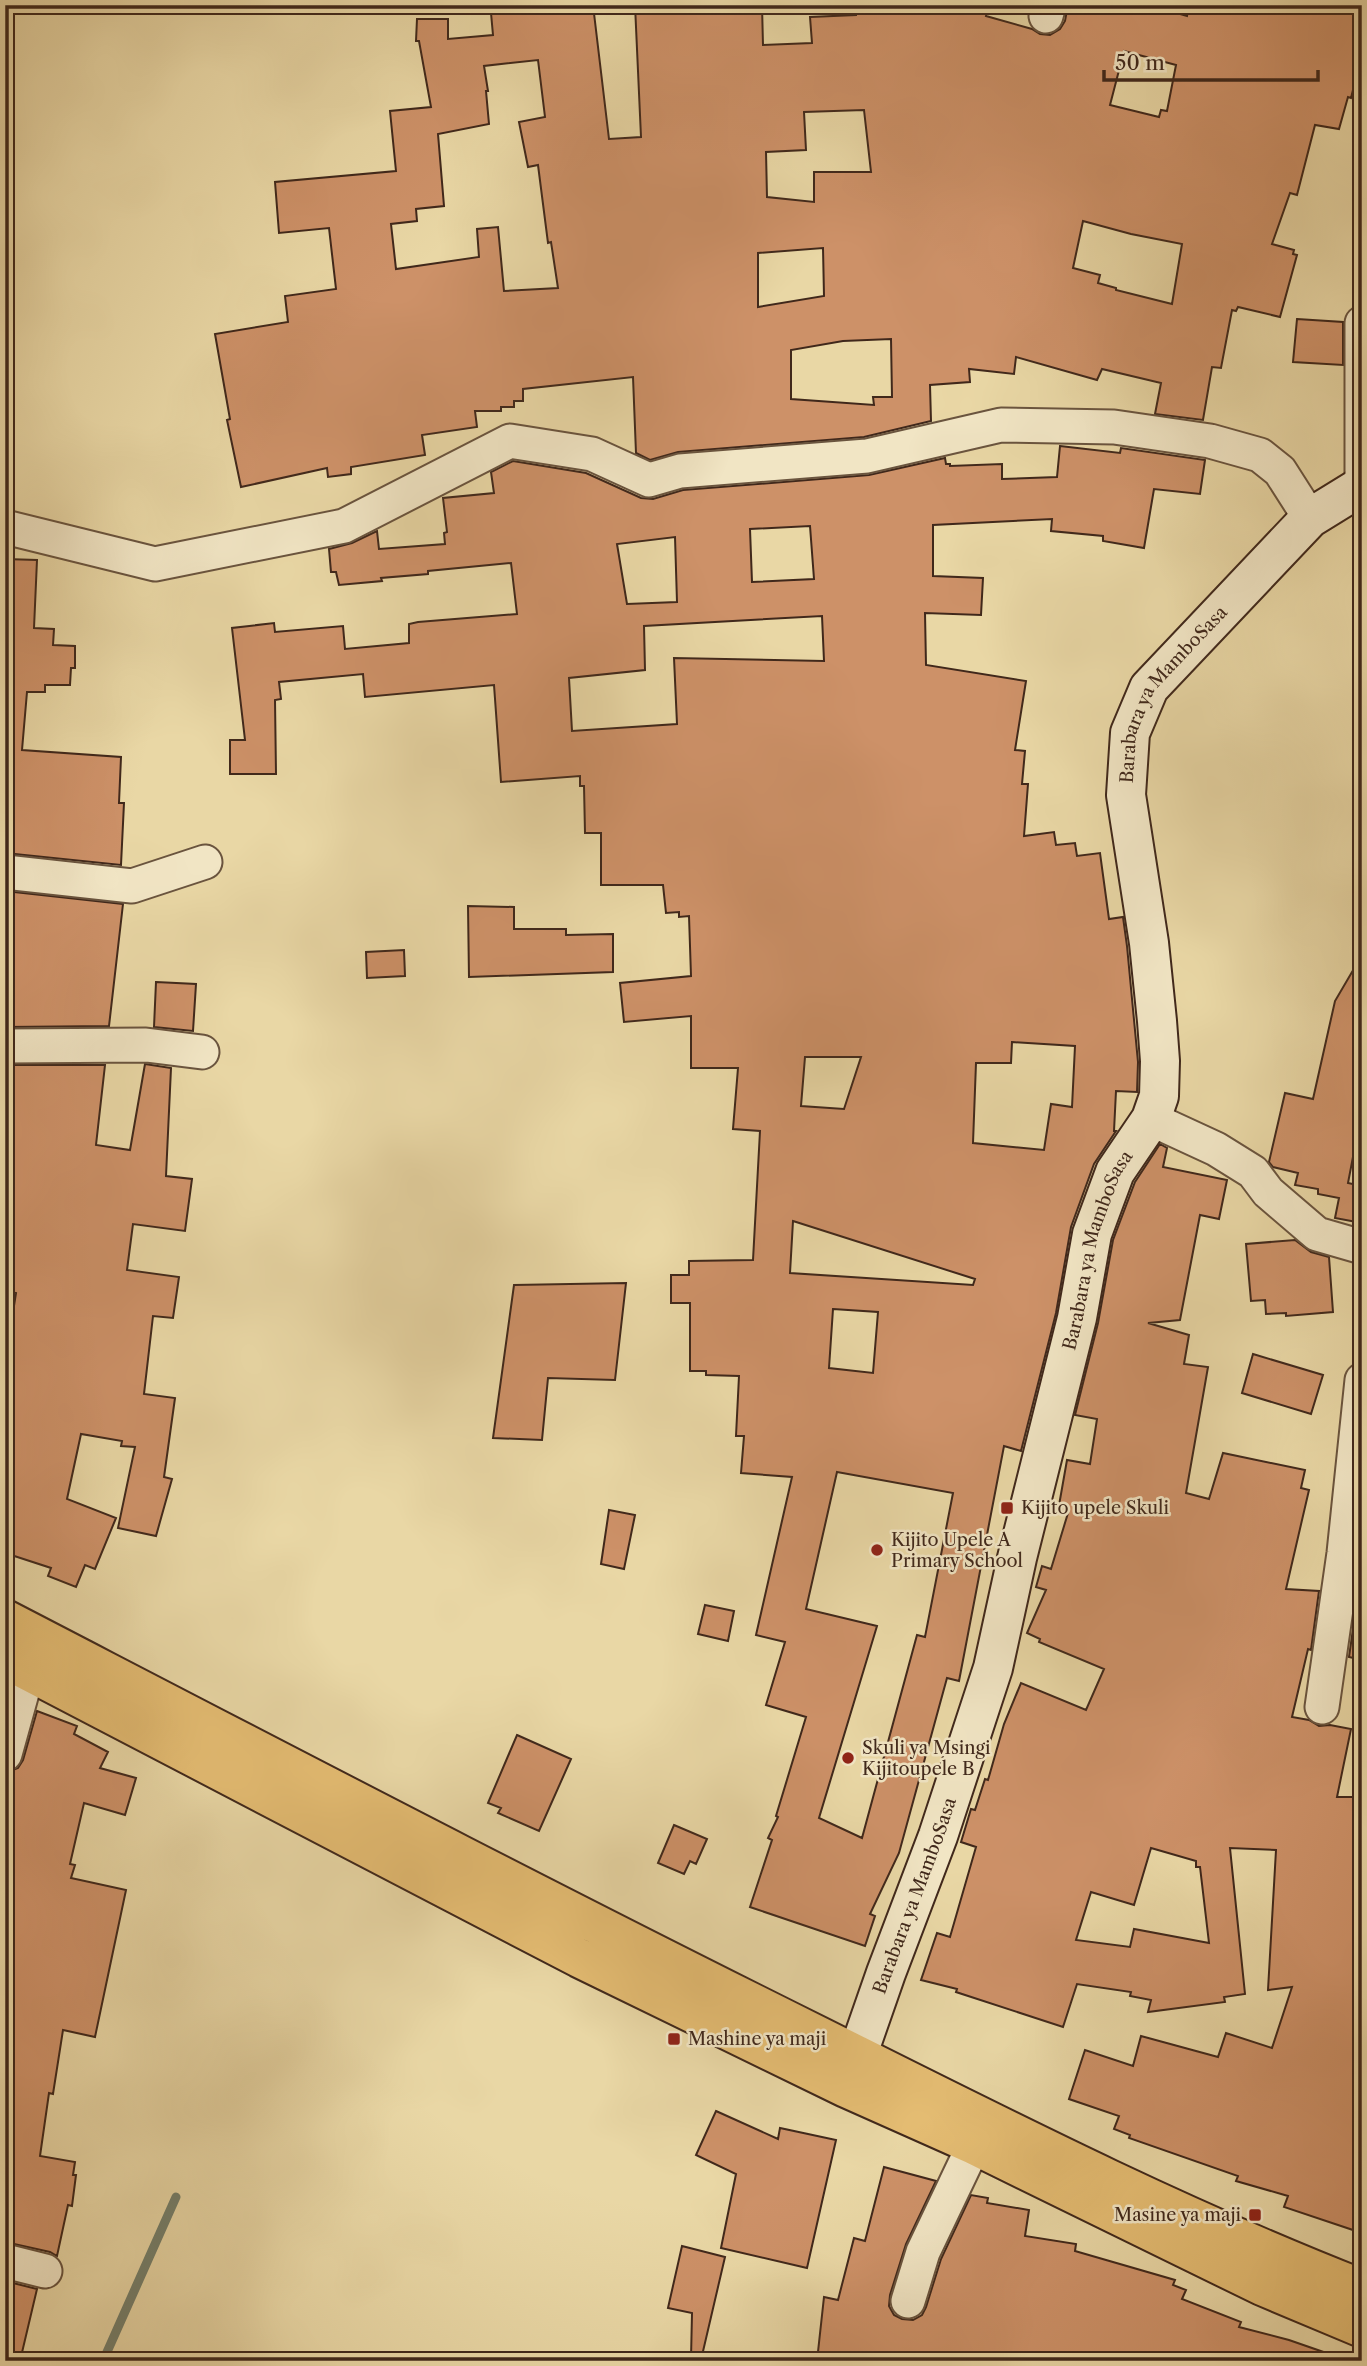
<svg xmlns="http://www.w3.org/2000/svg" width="1367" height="2366" font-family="'Libre Caslon Text',serif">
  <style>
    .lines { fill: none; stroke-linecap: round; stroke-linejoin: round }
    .stream { stroke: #75806c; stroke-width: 9 }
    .building { fill: #cd9168; stroke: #40281b; stroke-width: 2; fill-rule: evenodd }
    .street-casing { stroke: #6a543e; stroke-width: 37 }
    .secondary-casing { stroke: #40281b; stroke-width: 42 }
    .primary-casing { stroke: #40281b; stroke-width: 42 }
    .street { stroke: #f1e5c4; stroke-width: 33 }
    .secondary { stroke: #f1e5c4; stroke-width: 38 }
    .primary { stroke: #e4bc72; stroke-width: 38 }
    .poi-dot { fill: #8f2418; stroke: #f1e5c4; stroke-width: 2.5 }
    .labels { text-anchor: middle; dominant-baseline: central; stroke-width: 5; stroke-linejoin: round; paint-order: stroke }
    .street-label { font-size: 18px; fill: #40281b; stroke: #f1e5c4 }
    .poi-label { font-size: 18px; fill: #40281b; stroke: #f1e5c4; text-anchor: start }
  </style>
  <rect width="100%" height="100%" fill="#e9d7a5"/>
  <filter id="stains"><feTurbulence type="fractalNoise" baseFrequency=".00286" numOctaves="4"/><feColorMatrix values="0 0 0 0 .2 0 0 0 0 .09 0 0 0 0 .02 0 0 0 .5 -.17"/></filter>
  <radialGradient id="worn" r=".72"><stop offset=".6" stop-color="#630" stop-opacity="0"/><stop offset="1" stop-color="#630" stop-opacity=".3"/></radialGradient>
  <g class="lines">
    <path class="stream" d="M103,2361L176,2197"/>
  </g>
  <path class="building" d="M570,5H593L609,139L641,137L635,5H762L763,45L812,43L810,17L856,15V5H989L986,16L1032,29L1040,34L1050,35L1060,29L1065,21L1068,5H1149L1187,16L1189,5H1362V74H1357L1351,98L1348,97L1339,129L1315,125L1297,195L1290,193L1272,244L1294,250L1293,254L1297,255L1280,317L1238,307L1236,311L1232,310L1221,368L1212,367L1203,420L1155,414L1161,383L1102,369L1097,380L1016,357L1014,374L969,369L970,382L930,385L931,421L864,437L678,452L650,460L636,453L633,377L523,389V401H514V407H501V411H475L477,427L422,435L425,455L351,467V474L328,477L327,468L241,487L227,420L230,419L215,334L288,322L285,296L336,289L329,228L279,233L275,182L396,171L390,111L431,107L419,41H416L417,19H448V39L493,35L491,13ZM1124,51L1176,65L1167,111L1161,110L1159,117L1110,105ZM538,60L545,117L519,122L528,167L538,165L548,243L551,242L558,288L504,291L498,227L477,229L479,257L396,269L391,224L417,221L416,209L444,206L438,134L489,124L486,91H488L484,66ZM864,110L871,172H814V202L767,197L766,152L806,150L804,112ZM1083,221L1131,234L1182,244L1172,304L1116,290V288L1098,283L1100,275L1073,268ZM823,248L824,296L758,307V253ZM891,339L892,397H873L874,405L791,399V350L843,341Z
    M1297,319L1343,322V365L1293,362Z
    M1060,446L1120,453L1121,448L1205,460L1200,494L1154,489L1144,548L1103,541V536L1051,531L1052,519L933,525V576L983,578L981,615L925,613L926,665L1026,681L1015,750L1025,751L1022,784H1028L1024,836L1054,832L1056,845L1075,843L1077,856L1100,853L1109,919L1123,917L1127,946L1138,1062L1137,1092L1116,1091L1114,1131H1116L1094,1164L1071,1227L1056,1313L1021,1451L1004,1446L959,1681L947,1678L899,1853L870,1914L875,1916L865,1946L750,1907L772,1840L768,1838L778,1817L776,1816L806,1717L766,1705L785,1642L756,1635L792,1477L741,1473L744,1436H736L739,1376L706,1375V1371H690V1303H671V1275H689V1261L753,1260L760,1131L733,1129L738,1068H691V1016L624,1022L620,983L691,976L689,916L679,917V912L666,913L663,885H601V833H585L584,786H580V776L501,782L494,685L365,697L363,674L279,682L281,699L275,700L276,774H230V740H245L232,628L274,623L275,632L343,626L345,649L409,643V624L418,622L517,614L511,563L428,571V574L381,578L382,581L339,585L336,572H331L329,549L352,543L377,531L379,549L445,544L444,533L447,532L443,498L494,493L491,472L513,461L586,473L641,498L653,499L683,490L869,475L945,458L946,464H950V466L1002,464V479L1057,477ZM810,526L814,579L752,582L750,529ZM675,537L677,602L627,604L617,544ZM822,616L824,661L674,658L677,724L572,731L569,678L645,670L644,626ZM1012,1042L1075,1046L1072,1107L1051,1104L1044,1150L973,1143L976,1063H1011ZM805,1057H861L844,1109L801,1106ZM793,1221L975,1279L973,1285L790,1273ZM833,1309L878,1312L873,1373L829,1368ZM837,1472L953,1493L925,1637L917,1635L862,1838L819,1818L877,1626L806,1609Z
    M5,559L37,560L34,628L54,629L53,645L75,646V668H71L70,685H45V692H27L22,750L121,757L119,803H124L121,865L5,853Z
    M5,891L123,904L109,1026L5,1027Z
    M468,906L514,907V929H566V935L613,934V972L469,977Z
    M404,950L405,976L367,978L366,952Z
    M1362,955V1110L1348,1183L1362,1186V1223L1335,1218L1339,1198L1318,1194V1189L1295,1185L1298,1173L1273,1167L1269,1162L1285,1093L1313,1099L1335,1001Z
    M156,982L196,984L193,1031L154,1027Z
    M145,1064L171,1068L166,1176L192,1179L185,1231L133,1224L127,1270L179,1277L173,1318L153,1316L144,1394L175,1398L164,1477L172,1479L156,1536L118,1528L135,1447L121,1446L122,1441L81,1434L67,1499L116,1518L95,1569L85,1565L76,1587L48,1576L51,1568L5,1553V1363L16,1293L5,1291V1065H105L96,1145L130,1150Z
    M1160,1144L1167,1148L1163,1167L1227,1180L1219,1219L1200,1215L1180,1320L1148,1323L1189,1335L1184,1364L1208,1367L1186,1493L1209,1499L1223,1453L1305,1470L1301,1488L1309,1490L1286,1589L1319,1591L1311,1650L1308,1649L1292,1717L1309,1720L1319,1726L1330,1725L1351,1729L1337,1797H1362V2233L1284,2207L1288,2196L1236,2181L1238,2176L1129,2138L1130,2135L1114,2129L1119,2116L1069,2099L1085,2050L1133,2066L1141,2036L1218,2057L1226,2033L1272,2048L1292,1987L1268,1990L1276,1850L1230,1848L1245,1994L1224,1997L1225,2002L1148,2012L1151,2000L1130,1996L1131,1992L1077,1984L1063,2027L956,1992L957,1989L921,1980L937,1933L950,1937L976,1847L961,1842L971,1809L975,1810L985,1779L988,1780L1004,1724L1021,1683L1086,1710L1104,1669L1039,1642L1040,1639L1027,1633L1046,1590L1036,1587L1042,1566L1051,1569L1068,1513L1058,1511L1067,1460L1090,1464L1097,1419L1075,1415L1098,1323L1113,1240L1135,1182ZM1151,1848L1196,1861V1867H1200L1209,1943L1134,1929L1130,1947L1076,1940L1091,1892L1134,1905Z
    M1295,1240L1311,1252L1329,1257L1333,1312L1286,1316V1313L1266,1314L1265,1300L1251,1301L1246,1244Z
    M626,1283L615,1380L548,1378L542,1440L493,1438L514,1285Z
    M1253,1354L1323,1375L1311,1414L1242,1393Z
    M609,1510L635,1515L624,1569L601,1564Z
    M1358,1594H1362V1660L1349,1657Z
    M705,1605L734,1611L728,1641L698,1634Z
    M37,1711L77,1726L74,1734L108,1752L100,1768L136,1778L125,1815L84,1803L70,1864L75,1865L71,1878L126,1890L95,2037L63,2030L53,2094L49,2093L40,2156L75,2162L73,2175H76L72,2206L68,2205L57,2256L50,2252L5,2242V1773L18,1768L23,1760Z
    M517,1735L571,1759L539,1831L498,1813L501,1808L488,1803Z
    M674,1825L707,1839L696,1864L690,1861L684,1874L658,1863Z
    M716,2111L778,2139L780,2128L836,2140L807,2268L721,2248L736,2174L696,2155Z
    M884,2167L936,2181L906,2244L890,2295L889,2306L894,2315L902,2319L913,2320L922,2315L926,2307L941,2259L971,2195L988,2198L987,2203L1029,2210L1025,2236L1076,2244L1075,2251L1175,2280L1173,2285L1186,2290L1182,2299L1241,2322L1239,2327L1289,2340L1335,2356L1334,2361H817L824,2297L838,2300L854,2238L865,2241Z
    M682,2246L725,2257L701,2360L691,2359L692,2313L668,2308Z
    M5,2281L37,2289L20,2361H5Z"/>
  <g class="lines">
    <defs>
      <path id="street" d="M1046,16L1049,5
        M1362,323V475
        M5,527L155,564L344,526L510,441L592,454L649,480L680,471L867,456L1001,425L1114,427L1210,441L1260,455L1280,471L1310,518
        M5,872L132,886L205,862
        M5,1046L146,1045L202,1052
        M1151,1119L1216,1149L1253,1172L1268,1192L1317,1234L1362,1247
        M1322,1707L1344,1553L1362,1380
        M5,1754L28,1671
        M5,2261L45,2271
        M908,2301L923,2252L974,2145"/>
      <g id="secondary">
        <path id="s1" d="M847,2085L886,1973L938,1836L993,1668L1017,1558L1077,1318L1092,1234L1115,1172L1151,1119L1159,1096L1160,1061L1157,1021L1149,943L1126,795L1130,733L1149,688L1310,518L1362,486"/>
      </g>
      <path id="primary" d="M5,1619C275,1759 545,1900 817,2035C997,2125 1175,2216 1362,2289
        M5,1659L579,1958L846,2088L974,2145L1262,2286L1362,2328"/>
    </defs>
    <use href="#street" class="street-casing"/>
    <use href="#secondary" class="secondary-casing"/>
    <use href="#primary" class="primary-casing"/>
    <use href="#street" class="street"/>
    <use href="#secondary" class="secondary"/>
    <use href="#primary" class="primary"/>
  </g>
  <g class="poi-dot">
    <rect x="1000" y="1501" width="14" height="14" rx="3.5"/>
    <circle cx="877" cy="1550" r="7"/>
    <circle cx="848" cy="1758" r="7"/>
    <rect x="667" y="2032" width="14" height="14" rx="3.5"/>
    <rect x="1248" y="2208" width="14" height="14" rx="3.5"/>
  </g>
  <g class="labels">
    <g class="street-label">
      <text stroke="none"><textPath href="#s1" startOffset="1461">Barabara ya MamboSasa</textPath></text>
      <text stroke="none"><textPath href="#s1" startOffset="873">Barabara ya MamboSasa</textPath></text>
      <text stroke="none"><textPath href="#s1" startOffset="201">Barabara ya MamboSasa</textPath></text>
    </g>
    <g class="poi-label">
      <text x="1021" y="1508">Kijito upele Skuli</text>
      <text x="891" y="1540">Kijito Upele A<tspan x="891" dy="21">Primary School</tspan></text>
      <text x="862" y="1748">Skuli ya Msingi<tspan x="862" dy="21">Kijitoupele B</tspan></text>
      <text x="688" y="2039">Mashine ya maji</text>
      <text x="1241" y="2215" text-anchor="end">Masine ya maji</text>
    </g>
  </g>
  <rect width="1367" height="2366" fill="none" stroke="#e9d7a5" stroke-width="28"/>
  <rect x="7" y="7" width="1353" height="2352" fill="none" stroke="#40281b" stroke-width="3.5"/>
  <rect x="14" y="14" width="1339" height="2338" fill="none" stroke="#40281b" stroke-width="2"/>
  <path d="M1104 70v10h214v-10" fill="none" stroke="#40281b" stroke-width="3.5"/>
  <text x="1115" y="70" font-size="21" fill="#40281b" stroke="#f1e5c4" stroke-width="5" paint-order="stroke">50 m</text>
  <rect width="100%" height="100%" filter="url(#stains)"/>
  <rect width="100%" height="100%" fill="url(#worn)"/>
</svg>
